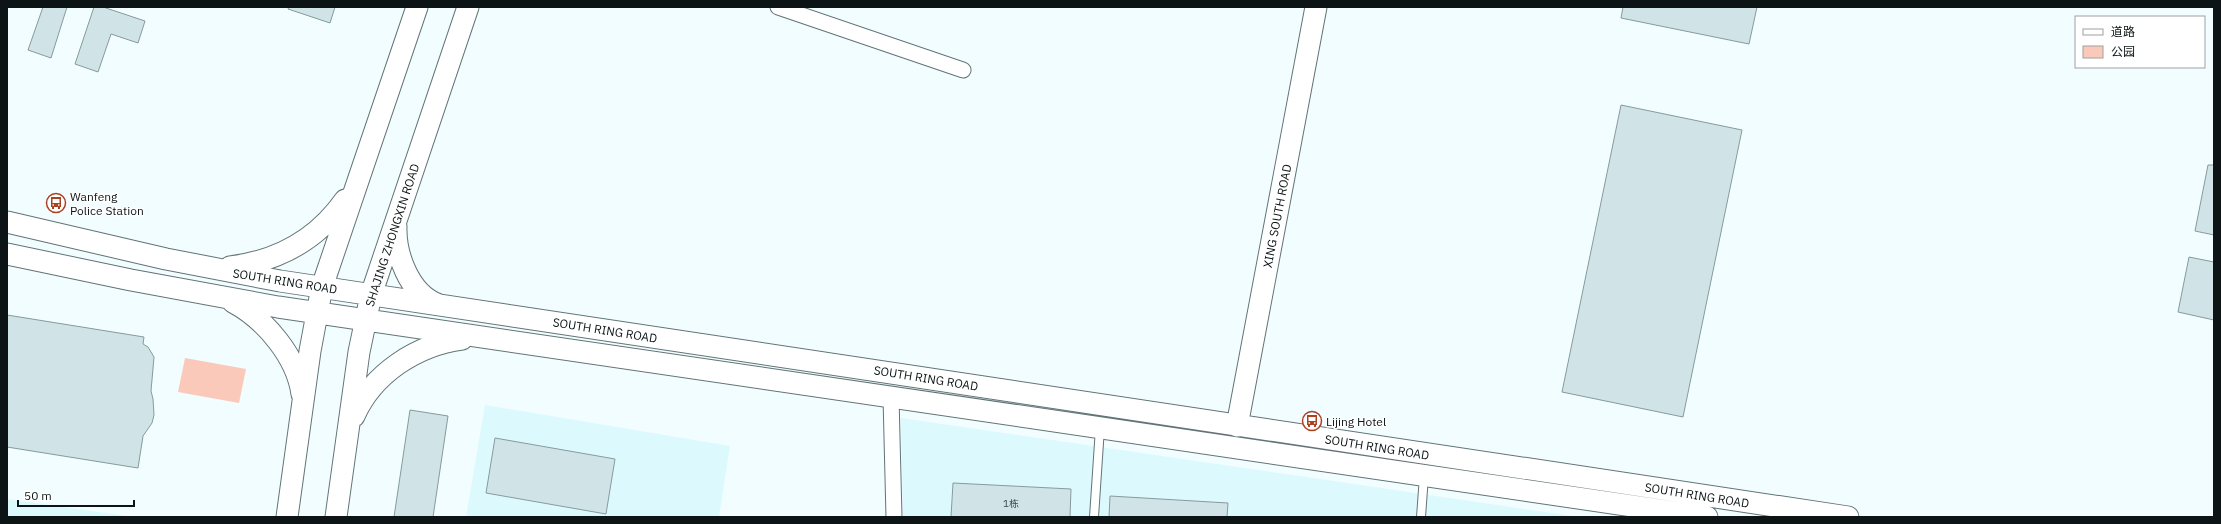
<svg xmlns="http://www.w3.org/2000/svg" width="2221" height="524" font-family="'IBM Plex Sans','Noto Sans SC',sans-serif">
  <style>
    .built { fill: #dcfafe }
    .green { fill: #fbc9ba }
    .building { fill: #d0e4e7; stroke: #879a9d }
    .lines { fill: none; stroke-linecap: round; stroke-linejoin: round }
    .lane-casing { stroke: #627476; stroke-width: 10 }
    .street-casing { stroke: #627476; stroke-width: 17 }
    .secondary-casing { stroke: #627476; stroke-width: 23 }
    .lane { stroke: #fff; stroke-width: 8 }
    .street { stroke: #fff; stroke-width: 15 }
    .secondary { stroke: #fff; stroke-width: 21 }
    .labels { text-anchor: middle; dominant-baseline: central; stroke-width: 3; stroke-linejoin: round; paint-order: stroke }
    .number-label { font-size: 10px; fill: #3d484a }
    .poi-label { font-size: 12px; fill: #0c1415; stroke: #fff; text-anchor: start }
    .street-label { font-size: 12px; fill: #0c1415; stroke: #fff }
  </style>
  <rect width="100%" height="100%" fill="#f1fdff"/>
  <path class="built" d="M485,405L730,446L719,517H466Z
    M901,418L1279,473L1579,517H903Z
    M7,499L134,517H7Z"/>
  <path class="green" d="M185,358L246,369L239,403L178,392Z"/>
  <path class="building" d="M43,7H67L51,58L28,50Z
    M94,7H103L145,21L138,43L111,34L98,72L75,64Z
    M289,7H335L330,23L288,9Z
    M1623,7H1757L1749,44L1621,18Z
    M1621,105L1742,130L1683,417L1562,392Z
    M2208,165H2214V235L2195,231Z
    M2189,257L2214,262V320L2178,312Z
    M7,315L144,337L143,344L148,347L154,357L151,391L153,399L154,415L152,423L143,436L138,468L7,447Z
    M410,410L448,416L433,517H394Z
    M495,438L615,459L606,514L486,493Z
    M953,483L1071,489L1070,517H951Z
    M1110,496L1228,503L1227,517H1109Z"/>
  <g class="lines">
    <defs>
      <path id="lane" d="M1094,517L1100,428
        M1421,517L1424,476"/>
      <path id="street" d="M778,7L963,70
        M891,397L894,517"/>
      <path id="secondary" d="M7,222L166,259L280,281L1848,517
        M396,226C395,254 409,293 437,304
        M7,254L131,280L278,307L1707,517
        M230,267C278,261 317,240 345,200
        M233,302C265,319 297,357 302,394
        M354,416C373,373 417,345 462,339
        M1237,426L1316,7
        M287,517L310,351L322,287L417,7
        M336,517L359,352L371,295L468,7"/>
    </defs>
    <use href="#lane" class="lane-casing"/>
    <use href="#street" class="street-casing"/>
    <use href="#secondary" class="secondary-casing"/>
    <use href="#lane" class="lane"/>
    <use href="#street" class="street"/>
    <use href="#secondary" class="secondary"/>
  </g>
  <defs>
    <symbol id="bus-ring" viewBox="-11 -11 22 22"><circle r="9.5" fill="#fff" stroke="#ab4322" stroke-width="1.5"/><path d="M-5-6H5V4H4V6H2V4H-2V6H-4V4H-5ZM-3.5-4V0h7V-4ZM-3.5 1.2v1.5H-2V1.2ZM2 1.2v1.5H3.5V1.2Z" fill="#ab4322"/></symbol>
  </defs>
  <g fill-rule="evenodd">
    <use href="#bus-ring" x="45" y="192" width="22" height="22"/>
    <use href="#bus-ring" x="1301" y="410" width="22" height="22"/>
  </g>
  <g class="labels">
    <g class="number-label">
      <text x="1011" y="503">1栋</text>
    </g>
    <g class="poi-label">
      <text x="70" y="196">Wanfeng<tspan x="70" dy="14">Police Station</tspan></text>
      <text x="1326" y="421">Lijing Hotel</text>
    </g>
    <g class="street-label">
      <text transform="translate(1277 216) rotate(-79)">XING SOUTH ROAD</text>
      <text transform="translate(392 235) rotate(-72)">SHAJING ZHONGXIN ROAD</text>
      <text transform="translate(285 281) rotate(9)">SOUTH RING ROAD</text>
      <text transform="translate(605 330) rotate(9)">SOUTH RING ROAD</text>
      <text transform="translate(926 378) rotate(9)">SOUTH RING ROAD</text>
      <text transform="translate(1377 447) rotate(9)">SOUTH RING ROAD</text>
      <text transform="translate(1697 495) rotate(9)">SOUTH RING ROAD</text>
    </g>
  </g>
  <rect width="2221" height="524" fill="none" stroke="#0c1415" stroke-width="16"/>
  <rect x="2075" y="16" width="130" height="52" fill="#ffffff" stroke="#9ea1a1"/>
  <rect x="2083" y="29" width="20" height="6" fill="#ffffff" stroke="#9ea1a1"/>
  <text x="2111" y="36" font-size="12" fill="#0c1415">道路</text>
  <rect x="2083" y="46" width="20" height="12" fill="#fbc9ba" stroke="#9ea1a1"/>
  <text x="2111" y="56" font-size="12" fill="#0c1415">公园</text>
  <path d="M18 500v6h116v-6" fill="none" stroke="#0c1415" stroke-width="2"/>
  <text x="24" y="500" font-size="12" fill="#0c1415" stroke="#ffffff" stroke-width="3" paint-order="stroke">50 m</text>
</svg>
